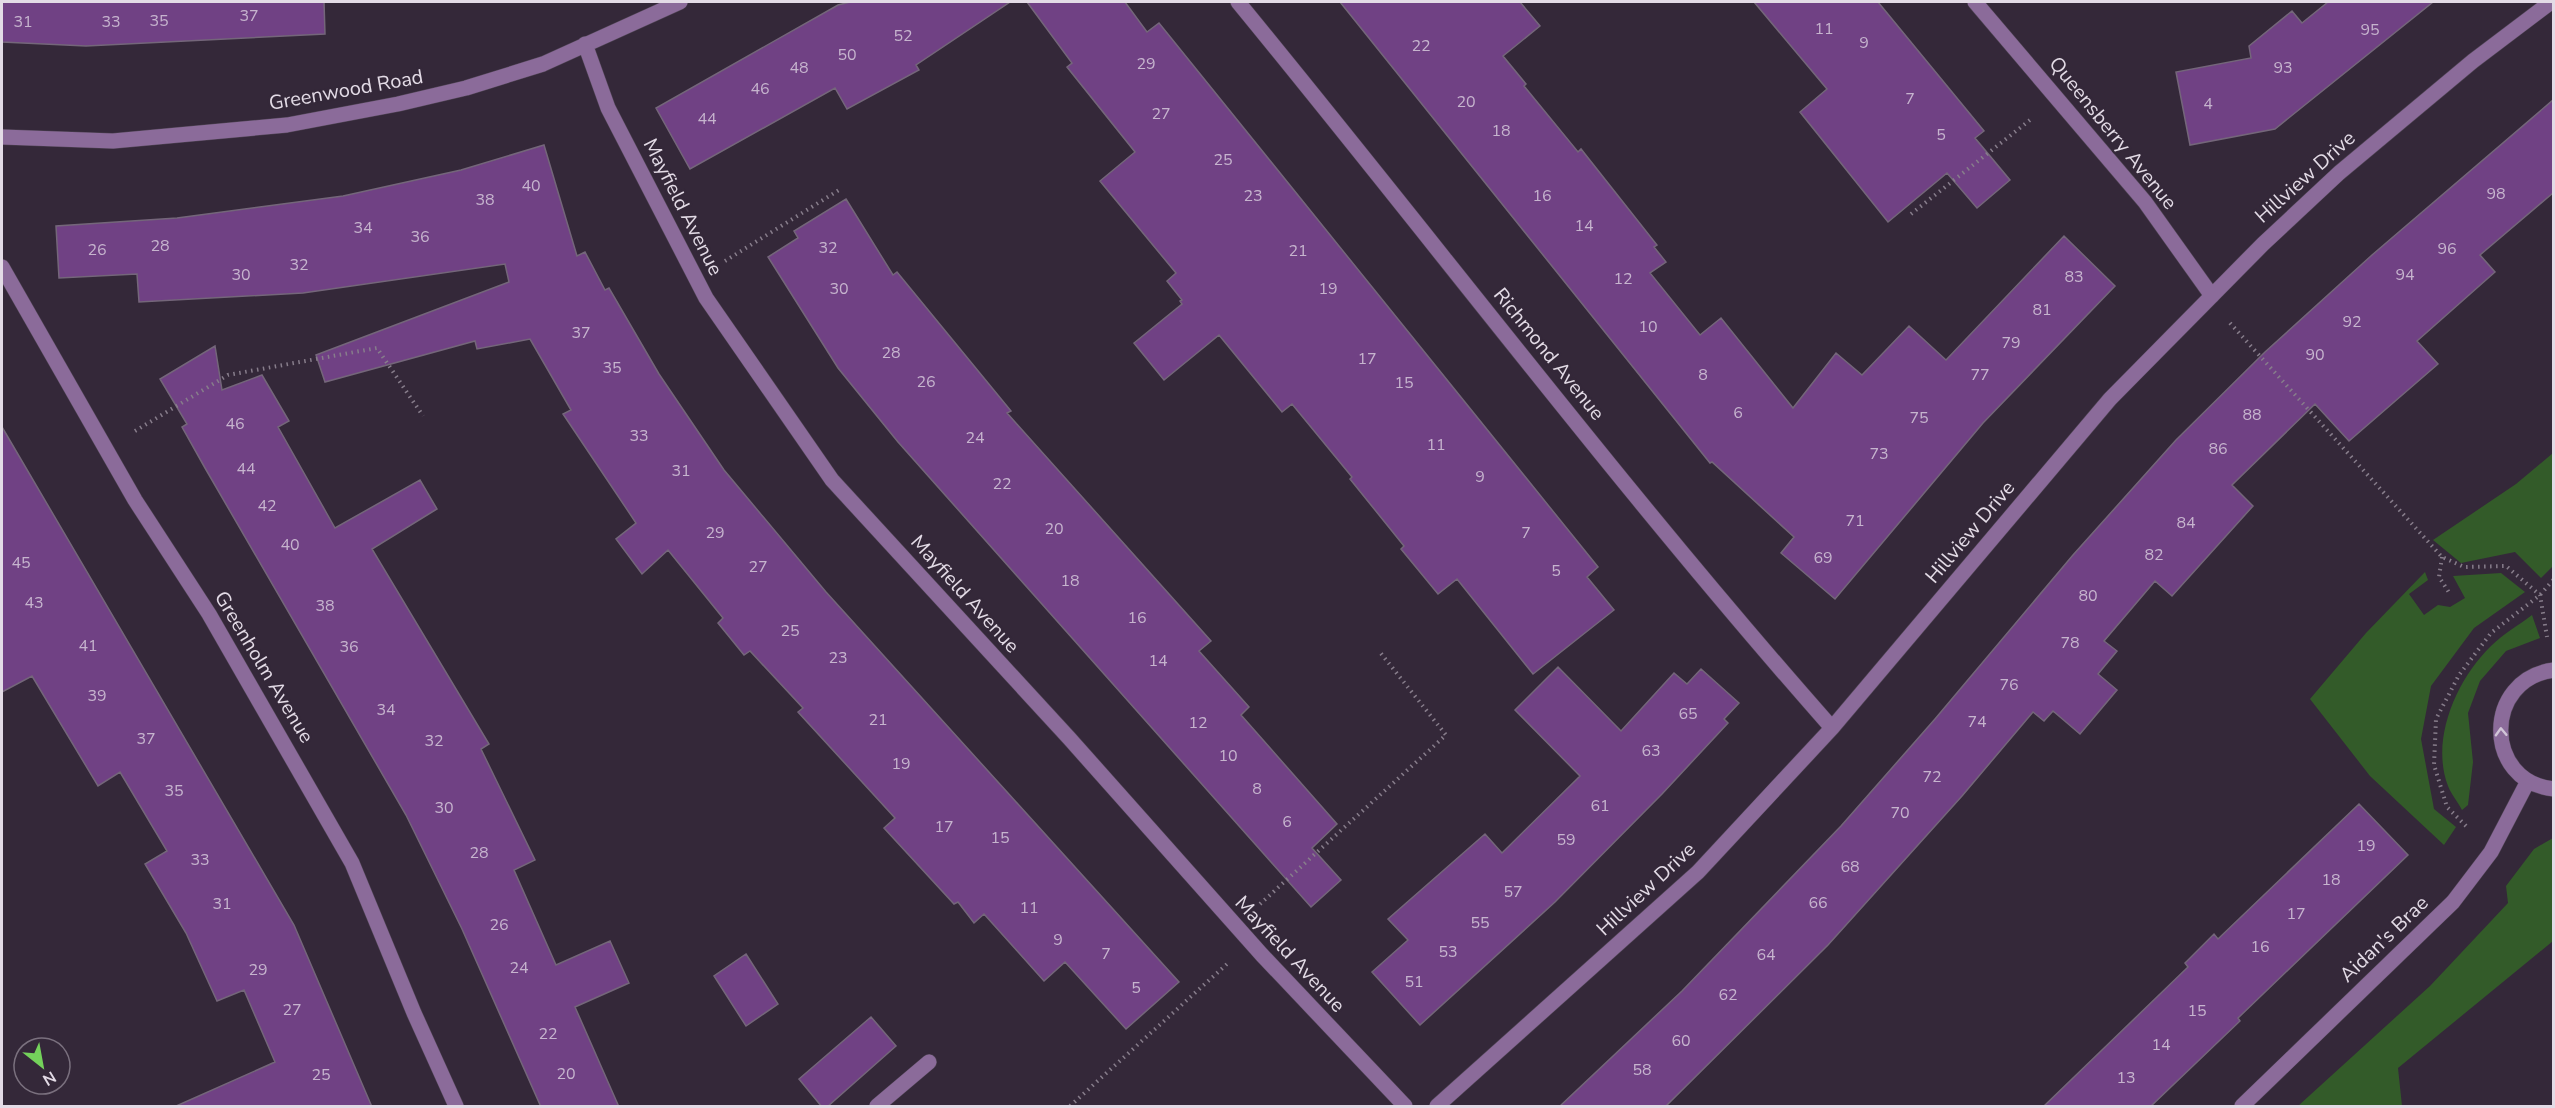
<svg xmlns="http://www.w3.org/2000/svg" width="2555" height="1108" font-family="'Nunito Sans',sans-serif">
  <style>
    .green { fill: #335b29 }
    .building { fill: #704184; stroke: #74667a; stroke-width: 1.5 }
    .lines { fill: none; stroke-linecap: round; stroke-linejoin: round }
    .minor-casing { stroke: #504555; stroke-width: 16 }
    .path { stroke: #877d8b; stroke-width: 4; stroke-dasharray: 1.5 4.5; stroke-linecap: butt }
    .minor { stroke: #8b6b9a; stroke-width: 15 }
    .oneway { stroke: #d1c5d7 }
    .labels { text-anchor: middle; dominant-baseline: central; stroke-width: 4.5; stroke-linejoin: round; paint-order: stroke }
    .number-label { font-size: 16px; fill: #c6b4ce }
    .street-label { font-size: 20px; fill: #e3dbe6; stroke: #342839 }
  </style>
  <rect width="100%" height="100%" fill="#342839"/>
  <path class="green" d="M2553,453V566L2541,578L2515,552L2461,563L2433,540L2516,484Z
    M2425,572L2428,580L2409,594L2424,615L2438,605L2450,607L2465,598L2453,576L2501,573L2525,592L2474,628L2431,686L2421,739L2434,809L2456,827L2444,845L2370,776L2310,699L2366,633Z
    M2532,615L2540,638L2506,651L2480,681L2468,713L2473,762L2468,805L2462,810C2458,802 2451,794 2448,786C2430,739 2457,679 2491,646C2503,634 2519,625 2532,615Z
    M2553,838V941L2398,1068L2402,1106H2298L2430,986L2508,903L2506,886L2534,849Z"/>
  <path class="building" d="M2,2H324L325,34L86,46L2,42Z
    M850,2H1010L916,65L919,70L847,109L835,88L690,169L656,108L838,5Z
    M1027,2H1125L1147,32L1159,23L1598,567L1587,577L1614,610L1533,674L1457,579L1438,594L1401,549L1404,546L1350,479L1352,477L1292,404L1282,412L1219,335L1164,380L1134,343L1182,304L1180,301L1182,300L1167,281L1176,273L1100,181L1135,152L1067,67L1072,63Z
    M1340,2H1520L1540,26L1503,56L1526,84L1524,86L1578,152L1581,149L1657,245L1654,247L1666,262L1650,273L1700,335L1721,318L1793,408L1836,353L1862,375L1909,326L1946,360L2064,236L2115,286L1983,423L1835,599L1781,553L1794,537L1712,462L1710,463Z
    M1754,2H1878L1984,131L1975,138L2010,180L1977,208L1947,173L1888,222L1800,112L1827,89Z
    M2328,2H2433L2275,129L2190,145L2176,72L2251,58L2249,46L2292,11L2302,23Z
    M2553,100V193L2480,255L2495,272L2417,341L2438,364L2349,441L2315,404L2232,485L2253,506L2172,596L2155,581L2104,641L2117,651L2098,674L2117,690L2080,734L2053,711L2044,721L2033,712L1962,796L1828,945L1665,1107H1559L1682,991L1841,826L1935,719L2073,555L2176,440L2265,352L2372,255Z
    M544,145L577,256L585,252L605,290L609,288L659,374L724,470L826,592L1179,982L1126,1029L1065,962L1044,981L984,914L974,923L958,902L954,904L884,828L895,818L798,712L803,708L750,651L744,655L718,623L723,618L668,550L642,574L616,539L636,523L563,414L571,410L530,339L477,349L475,341L325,382L316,355L509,282L505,264L303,293L139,302L137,274L59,278L56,226L177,218L343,196L461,170Z
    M846,199L893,275L897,272L1011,411L1007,413L1211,641L1199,651L1249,707L1241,715L1337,824L1312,848L1341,880L1311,907L898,442L838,368L768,257L798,238L794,231Z
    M215,346L222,390L262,375L289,421L278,427L335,528L420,480L437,509L372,549L489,744L481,749L535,860L514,870L556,965L610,941L629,983L575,1007L619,1107H541L462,929L406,815L205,468L182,427L187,424L160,379Z
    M2,427L294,925L372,1107H174L275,1062L244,990L217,1001L186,933L145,864L167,851L120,772L98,786L32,676L2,692Z
    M1558,667L1621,731L1674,673L1687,684L1701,669L1739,703L1724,719L1728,723L1662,794L1555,902L1420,1025L1372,972L1408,940L1388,919L1485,834L1502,853L1580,776L1515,710Z
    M2359,804L2408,855L2238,1018L2240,1021L2150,1107H2043L2188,967L2185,963L2214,934L2218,939Z
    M746,954L778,1004L746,1026L714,976Z
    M871,1017L896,1046L827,1107H822L799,1079Z"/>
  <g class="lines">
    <defs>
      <path id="minor" d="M1238,2C1436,243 1625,494 1832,728
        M1975,2L2145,202L2212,296
        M585,44L608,108L706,298L832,480L1069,738L1262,955L1405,1106
        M2,137L113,141L287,125L398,104L466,88L543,64L680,2
        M2,267L135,500L209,614L352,863L414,1013L456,1106
        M2554,670C2483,679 2483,782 2554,789
        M877,1106L929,1062
        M1437,1106L1698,872L1832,728L2110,399L2263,244L2339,173L2473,61L2551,2
        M2242,1106L2453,902L2491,852L2528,781"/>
    </defs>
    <use href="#minor" class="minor-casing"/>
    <path class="path" d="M1911,214L2030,120
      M725,261L839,190
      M2230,323L2442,557L2464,567L2506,566L2540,595L2547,637
      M135,431L228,375L377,348L423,416
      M2442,557L2439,577L2450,594
      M2466,826L2447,807L2434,765L2436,719L2459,675L2491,633L2540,595L2554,579
      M1260,904L1446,735L1379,651
      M1070,1106L1227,964"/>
    <use href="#minor" class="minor"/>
  </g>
  <defs><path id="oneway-chevron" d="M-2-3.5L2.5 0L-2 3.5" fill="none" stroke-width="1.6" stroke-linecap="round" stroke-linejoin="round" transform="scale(1.5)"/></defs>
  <use class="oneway" href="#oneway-chevron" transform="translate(2501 732) rotate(-92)"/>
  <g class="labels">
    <g class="number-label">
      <text x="249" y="16">37</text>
      <text x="159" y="21">35</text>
      <text x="23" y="22">31</text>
      <text x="111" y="22">33</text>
      <text x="1824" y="29">11</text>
      <text x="2370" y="30">95</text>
      <text x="903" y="36">52</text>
      <text x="1864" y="43">9</text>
      <text x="1421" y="46">22</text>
      <text x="847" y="55">50</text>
      <text x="1146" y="64">29</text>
      <text x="799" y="68">48</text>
      <text x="2283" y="68">93</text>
      <text x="760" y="89">46</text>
      <text x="1910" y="99">7</text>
      <text x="1466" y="102">20</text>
      <text x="2208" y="104">4</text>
      <text x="1161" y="114">27</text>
      <text x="707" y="119">44</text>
      <text x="1501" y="131">18</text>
      <text x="1941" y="135">5</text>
      <text x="1223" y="160">25</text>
      <text x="531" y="186">40</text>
      <text x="2496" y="194">98</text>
      <text x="1253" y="196">23</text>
      <text x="1542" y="196">16</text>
      <text x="485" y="200">38</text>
      <text x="1584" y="226">14</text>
      <text x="363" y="228">34</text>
      <text x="420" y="237">36</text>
      <text x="160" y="246">28</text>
      <text x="828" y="248">32</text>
      <text x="2447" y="249">96</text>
      <text x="97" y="250">26</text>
      <text x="1298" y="251">21</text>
      <text x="299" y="265">32</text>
      <text x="241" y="275">30</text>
      <text x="2405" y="275">94</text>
      <text x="2074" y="277">83</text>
      <text x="1623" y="279">12</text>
      <text x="839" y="289">30</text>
      <text x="1328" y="289">19</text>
      <text x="2042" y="310">81</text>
      <text x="2352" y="322">92</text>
      <text x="1648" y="327">10</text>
      <text x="581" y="333">37</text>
      <text x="2011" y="343">79</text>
      <text x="891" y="353">28</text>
      <text x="2315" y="355">90</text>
      <text x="1367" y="359">17</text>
      <text x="612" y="368">35</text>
      <text x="1703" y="375">8</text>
      <text x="1980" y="375">77</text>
      <text x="926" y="382">26</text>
      <text x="1404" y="383">15</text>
      <text x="1738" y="413">6</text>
      <text x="2252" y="415">88</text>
      <text x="1919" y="418">75</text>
      <text x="235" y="424">46</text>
      <text x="639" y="436">33</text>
      <text x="975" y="438">24</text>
      <text x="1436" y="445">11</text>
      <text x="2218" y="449">86</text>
      <text x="1879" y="454">73</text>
      <text x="246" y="469">44</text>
      <text x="681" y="471">31</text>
      <text x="1480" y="477">9</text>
      <text x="1002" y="484">22</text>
      <text x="267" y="506">42</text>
      <text x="1855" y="521">71</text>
      <text x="2186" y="523">84</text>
      <text x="1054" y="529">20</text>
      <text x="715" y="533">29</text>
      <text x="1526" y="533">7</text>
      <text x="290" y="545">40</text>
      <text x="2154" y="555">82</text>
      <text x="1823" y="558">69</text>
      <text x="21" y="563">45</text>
      <text x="758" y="567">27</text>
      <text x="1556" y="571">5</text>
      <text x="1070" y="581">18</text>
      <text x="2088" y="596">80</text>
      <text x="34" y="603">43</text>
      <text x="325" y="606">38</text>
      <text x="1137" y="618">16</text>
      <text x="790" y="631">25</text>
      <text x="2070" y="643">78</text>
      <text x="88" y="646">41</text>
      <text x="349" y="647">36</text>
      <text x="838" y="658">23</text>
      <text x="1158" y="661">14</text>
      <text x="2009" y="685">76</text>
      <text x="97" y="696">39</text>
      <text x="386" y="710">34</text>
      <text x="1688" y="714">65</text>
      <text x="878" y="720">21</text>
      <text x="1977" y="722">74</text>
      <text x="1198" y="723">12</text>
      <text x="146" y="739">37</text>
      <text x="434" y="741">32</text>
      <text x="1651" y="751">63</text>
      <text x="1228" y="756">10</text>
      <text x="901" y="764">19</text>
      <text x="1932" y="777">72</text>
      <text x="1257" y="789">8</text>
      <text x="174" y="791">35</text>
      <text x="1600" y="806">61</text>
      <text x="444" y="808">30</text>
      <text x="1900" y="813">70</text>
      <text x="1287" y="822">6</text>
      <text x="944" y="827">17</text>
      <text x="1000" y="838">15</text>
      <text x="1566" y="840">59</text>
      <text x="2366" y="846">19</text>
      <text x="479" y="853">28</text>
      <text x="200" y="860">33</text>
      <text x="1850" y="867">68</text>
      <text x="2331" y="880">18</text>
      <text x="1513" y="892">57</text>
      <text x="1818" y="903">66</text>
      <text x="222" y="904">31</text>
      <text x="1029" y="908">11</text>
      <text x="2296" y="914">17</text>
      <text x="1480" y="923">55</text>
      <text x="499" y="925">26</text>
      <text x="1058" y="940">9</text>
      <text x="2260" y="947">16</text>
      <text x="1448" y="952">53</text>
      <text x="1106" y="954">7</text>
      <text x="1766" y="955">64</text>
      <text x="519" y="968">24</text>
      <text x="258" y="970">29</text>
      <text x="1414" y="982">51</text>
      <text x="1136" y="988">5</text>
      <text x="1728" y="995">62</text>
      <text x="292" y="1010">27</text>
      <text x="2197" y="1011">15</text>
      <text x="548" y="1034">22</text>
      <text x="1681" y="1041">60</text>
      <text x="2161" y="1045">14</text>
      <text x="1642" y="1070">58</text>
      <text x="566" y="1074">20</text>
      <text x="321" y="1075">25</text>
      <text x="2126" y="1078">13</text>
    </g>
    <g class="street-label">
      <text transform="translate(346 90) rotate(-10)">Greenwood Road</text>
      <text transform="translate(2113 133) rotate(51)">Queensberry Avenue</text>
      <text transform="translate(2305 177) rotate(-42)">Hillview Drive</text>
      <text transform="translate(683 207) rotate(63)">Mayfield Avenue</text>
      <text transform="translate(1549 354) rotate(51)">Richmond Avenue</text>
      <text transform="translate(1970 532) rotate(-50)">Hillview Drive</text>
      <text transform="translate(965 594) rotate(48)">Mayfield Avenue</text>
      <text transform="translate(264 667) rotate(59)">Greenholm Avenue</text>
      <text transform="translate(1646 889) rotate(-43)">Hillview Drive</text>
      <text transform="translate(2384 939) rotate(-44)">Aidan's Brae</text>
      <text transform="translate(1290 954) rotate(47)">Mayfield Avenue</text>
    </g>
  </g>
  <rect width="2555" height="1108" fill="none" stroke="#e3dbe6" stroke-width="6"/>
  <g transform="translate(42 1066) rotate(149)"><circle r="28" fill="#342839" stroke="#7a707e" stroke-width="1.5"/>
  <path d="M0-4.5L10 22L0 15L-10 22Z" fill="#74d25b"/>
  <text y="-9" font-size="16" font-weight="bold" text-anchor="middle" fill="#e3dbe6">N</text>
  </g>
</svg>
